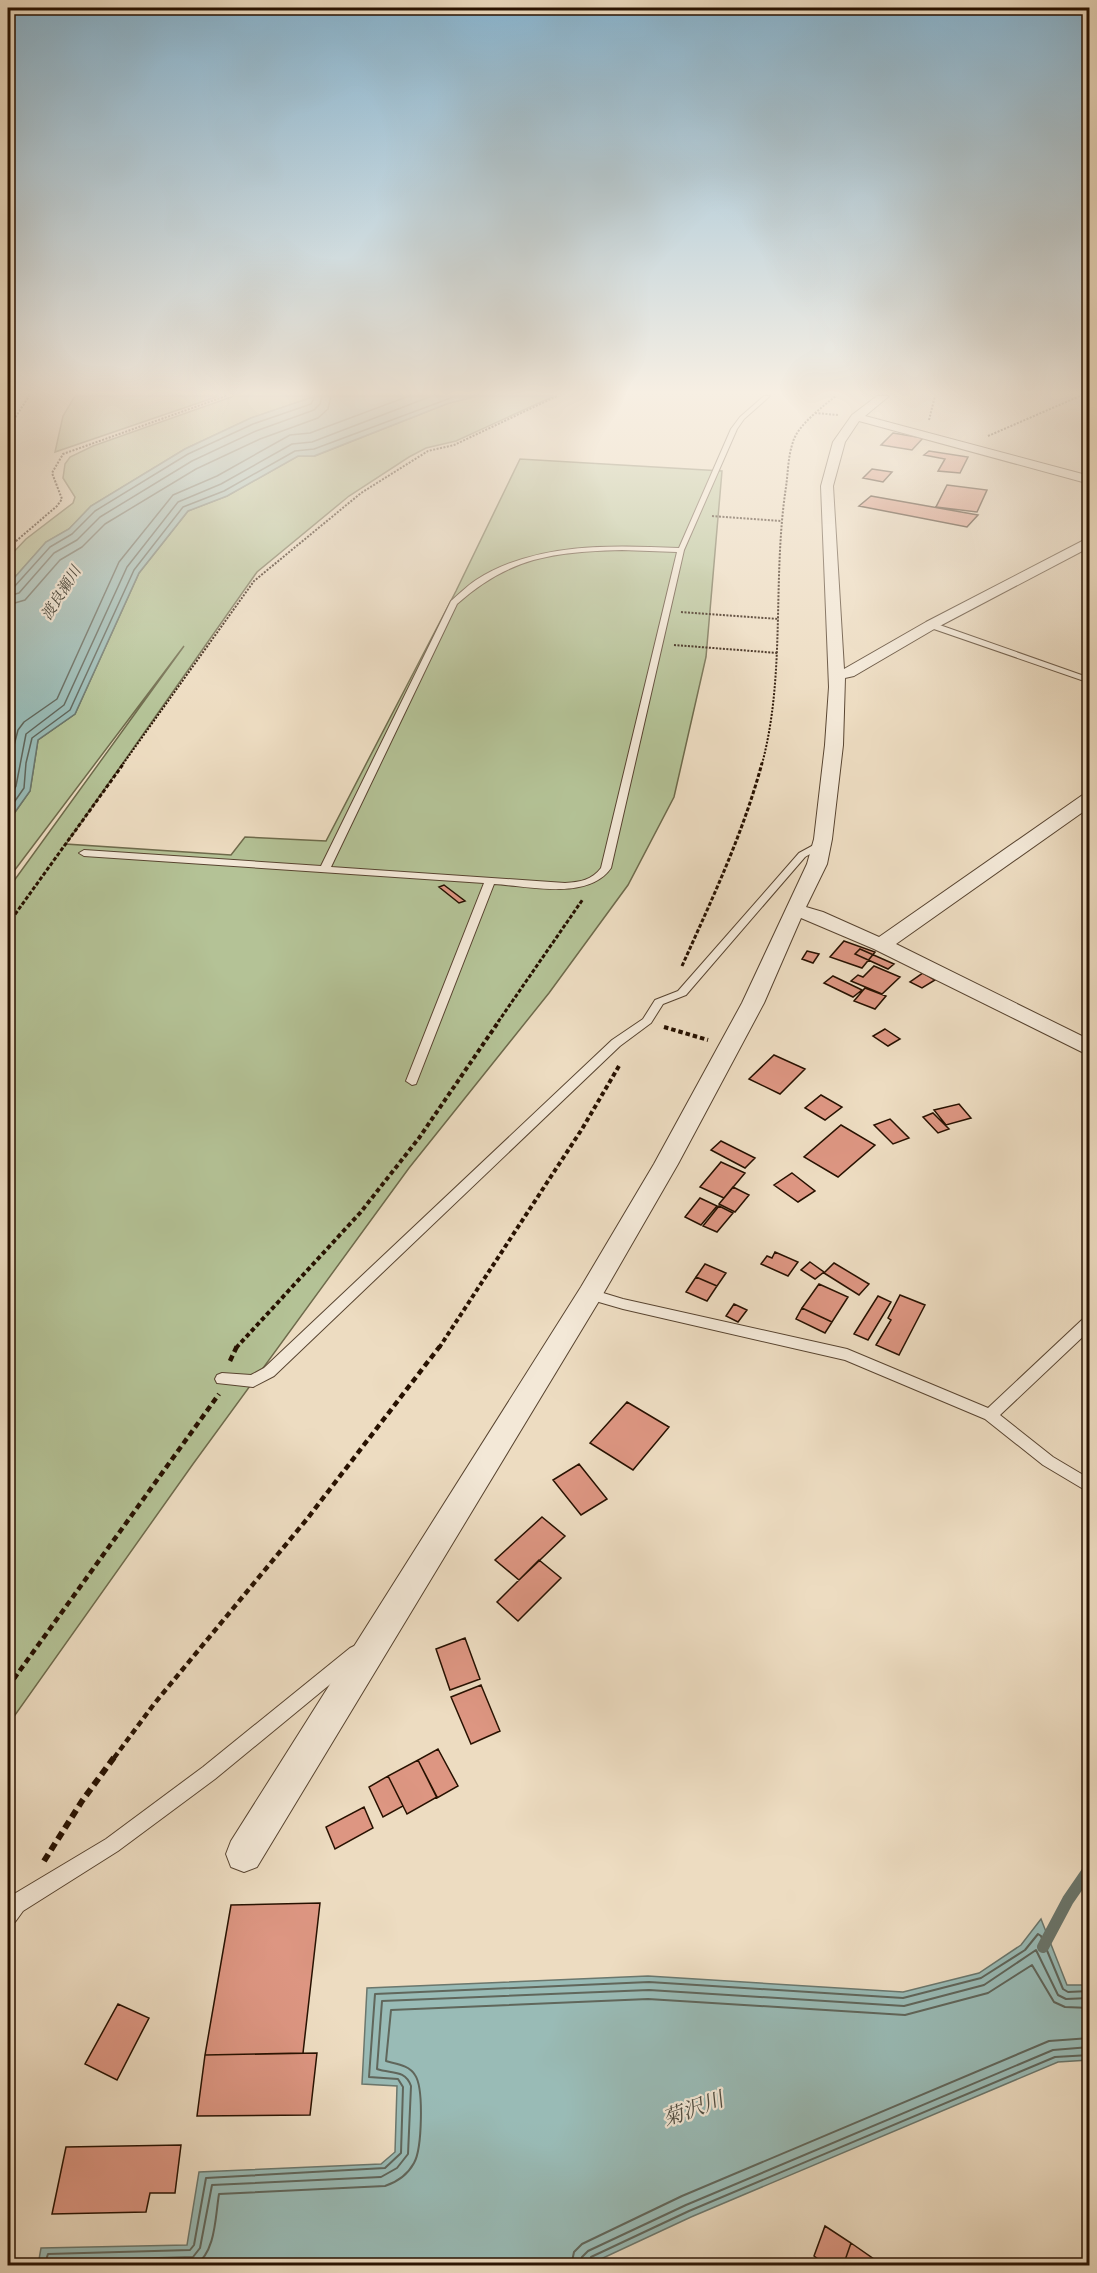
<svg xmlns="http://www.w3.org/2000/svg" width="1097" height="2273" font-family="Alegreya,'Noto Serif JP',serif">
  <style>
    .green { fill: #b4c296; stroke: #6e6a4b; stroke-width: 1.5 }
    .water { fill: #99bbb6; stroke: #6b776d; stroke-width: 1.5 }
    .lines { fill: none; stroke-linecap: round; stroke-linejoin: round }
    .shore-far1 { stroke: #60665b; stroke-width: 1.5 }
    .shore { stroke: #60665b; stroke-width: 2 }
    .stream { stroke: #6b776d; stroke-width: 12 }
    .building { fill: #dd9682; stroke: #271100; stroke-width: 1.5 }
    .lane-casing { stroke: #584430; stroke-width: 2 }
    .street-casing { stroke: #584430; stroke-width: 2 }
    .path-far4 { stroke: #271100; stroke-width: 2; stroke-dasharray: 2 1.5; stroke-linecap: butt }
    .path-far3 { stroke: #271100; stroke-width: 3; stroke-dasharray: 4 2; stroke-linecap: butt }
    .path-far2 { stroke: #271100; stroke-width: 4; stroke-dasharray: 4.5 3; stroke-linecap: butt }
    .path-far1 { stroke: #271100; stroke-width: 4.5; stroke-dasharray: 6 4; stroke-linecap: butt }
    .path { stroke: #271100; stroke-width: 6; stroke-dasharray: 8 5; stroke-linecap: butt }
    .lane { fill: #f3e8d7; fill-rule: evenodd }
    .street { fill: #f3e8d7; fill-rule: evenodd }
    .labels { text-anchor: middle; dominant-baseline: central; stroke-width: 4.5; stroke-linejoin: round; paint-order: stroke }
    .far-water-label { font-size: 15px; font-style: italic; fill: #4f4c40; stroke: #f3e8d7 }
    .near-water-label { font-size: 21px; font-style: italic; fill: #4f4c40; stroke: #f3e8d7 }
  </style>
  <rect width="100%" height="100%" fill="#eddcc1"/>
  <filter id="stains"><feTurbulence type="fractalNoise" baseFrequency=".00333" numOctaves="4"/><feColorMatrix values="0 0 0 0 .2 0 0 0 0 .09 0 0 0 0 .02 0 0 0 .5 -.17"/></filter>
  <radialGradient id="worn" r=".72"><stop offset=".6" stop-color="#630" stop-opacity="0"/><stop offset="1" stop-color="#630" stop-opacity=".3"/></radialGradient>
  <path class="green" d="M75,396H219L55,452L63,416Z
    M234,396H316L251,418L185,449L91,506L69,529L46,542L8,585V558L26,539L73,503L75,497L63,478L65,464L70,457L93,446Z
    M478,396H554L456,441L426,448L409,457L349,496L257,572L66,844L231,855L245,837L326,841L456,591L520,459L722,471L706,657L674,797L628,885L549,993L409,1168L193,1464L8,1725V889L184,646L8,879V822L30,791L38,740L75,714L139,573L188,511L227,496L298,456H315L449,403Z"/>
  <path class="water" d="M316,396H478L449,403L314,456H298L227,496L188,511L139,573L75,714L38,740L30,791L8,822V585L46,542L69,529L91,506L185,449L251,418Z
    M1041,1919L1067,1985H1089V2060L1058,2062L691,2217L588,2265H38L41,2248L187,2245L199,2172L381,2164L395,2152L397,2086L362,2084L367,1988L648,1976L903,1992L979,1973L1021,1945Z"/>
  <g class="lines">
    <path class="shore-far1" d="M8,589L14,587L50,547L72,534L95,511L188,454L253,424L311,404L315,396
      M8,596L19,593L54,553L77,540L100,517L192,461L256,431L314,410L320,404L322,396
      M8,605L25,600L60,560L82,547L105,524L196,469L260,439L318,418L328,409L331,396
      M8,783L10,761L18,730L24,722L57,699L119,562L173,495L217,476L290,435L310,433L409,396
      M8,799L16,786L26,734L64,705L127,567L178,502L221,484L292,444L312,442L432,396
      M8,811L24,788L26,763L32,738L70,710L134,570L183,507L224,491L295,451L314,449L456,396"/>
    <path class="shore" d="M44,2266L48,2254L190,2250L194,2245L206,2178L385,2168L401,2153L403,2087L398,2079L369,2077L375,1994L649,1982L903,1998L981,1978L1025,1950L1038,1934L1041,1936L1063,1989L1068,1992L1090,1991
      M52,2266L55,2261L193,2257L200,2248L212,2185L381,2177L397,2168L408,2154L411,2086C405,2069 391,2074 377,2069L382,2001L649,1990L904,2006L984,1985L1036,1950L1058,1995L1066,1999L1090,1998
      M195,2266C216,2251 215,2218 219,2194L385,2186C397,2182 408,2174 414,2163C422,2149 424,2088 415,2075C409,2065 396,2064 386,2061L391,2010L648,1999L905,2015L988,1993L1032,1965L1054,2002L1065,2007L1090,2008
      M571,2266L574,2252L582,2244L682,2196L1049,2041L1090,2038
      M580,2266L582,2257L588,2251L686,2205L1053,2050L1090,2047
      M588,2266L591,2257L689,2211L1055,2057L1090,2055"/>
    <path class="stream" d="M1043,1947L1068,1900L1090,1868"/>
  </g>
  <path class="building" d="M893,433L923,438L912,450L881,445Z
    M929,451L968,457L960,473L938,471L945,459L924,455Z
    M872,469L892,472L883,482L863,478Z
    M947,485L987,490L977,512L936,507Z
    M871,496L978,515L967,527L859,506Z
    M444,885L465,901L459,903L439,887Z
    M844,941L875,952L862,968L830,957Z
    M860,949L894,964L888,969L855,954Z
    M807,951L819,954L813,963L802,959Z
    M874,966L900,977L882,994L851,981L858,975L863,977Z
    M923,973L935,980L922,988L910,982Z
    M833,976L862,990L853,997L824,983Z
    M865,988L886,996L875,1009L854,1001Z
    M885,1029L900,1039L888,1046L873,1036Z
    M774,1055L805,1069L780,1094L749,1079Z
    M821,1095L842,1107L825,1120L805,1108Z
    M959,1104L971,1118L946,1125L934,1110Z
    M933,1113L949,1129L938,1133L923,1117Z
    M890,1119L909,1138L893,1144L874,1125Z
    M841,1125L875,1145L838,1177L804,1157Z
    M721,1141L755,1158L745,1168L711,1150Z
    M721,1162L745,1173L724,1198L700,1187Z
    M792,1173L815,1191L798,1202L774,1185Z
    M733,1187L749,1195L735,1212L719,1204Z
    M700,1198L717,1206L701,1225L685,1217Z
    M719,1206L733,1213L717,1232L703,1226Z
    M775,1252L798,1262L788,1276L761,1264L767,1256L772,1258Z
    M810,1262L824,1272L815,1279L801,1270Z
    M834,1263L869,1284L859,1295L824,1273Z
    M705,1264L726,1273L717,1286L696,1277Z
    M696,1277L717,1286L707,1301L686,1292Z
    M819,1284L848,1297L832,1322L802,1308Z
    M900,1295L925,1305L899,1355L876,1345L891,1320L888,1318Z
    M878,1296L891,1302L868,1340L854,1334Z
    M734,1304L747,1310L738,1322L726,1316Z
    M802,1308L832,1322L825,1333L796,1319Z
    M627,1402L669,1427L633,1470L590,1443Z
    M579,1464L607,1499L581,1515L553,1480Z
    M542,1517L565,1536L519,1580L495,1560Z
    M539,1560L561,1578L518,1621L497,1602Z
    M465,1638L480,1679L450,1690L436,1649Z
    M481,1685L500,1731L471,1744L451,1697Z
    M438,1749L458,1786L437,1798L418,1760Z
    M418,1760L437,1797L407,1814L388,1776Z
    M388,1776L403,1806L383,1817L369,1787Z
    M364,1807L373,1828L335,1849L326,1827Z
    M320,1903L303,2053L205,2055L231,1905Z
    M118,2004L149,2018L117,2080L85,2064Z
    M317,2053L310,2115L197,2116L205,2055Z
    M181,2145L175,2193H150L146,2212L52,2214L66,2147Z
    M825,2226L851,2243L843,2266H828L814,2256Z
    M851,2243L881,2264V2266H843Z"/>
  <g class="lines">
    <defs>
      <path id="lane" d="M764,396H770L744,419L737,429L684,550L611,868C588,901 529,886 494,884L416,1084L412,1085L406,1081L484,883L84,856L79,853L84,850L321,866L451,601C459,594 467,586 476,580C536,542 610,545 679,548L731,429L740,417ZM622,550L677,552L601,868C592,880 580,882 565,883L331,867L457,604C510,557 553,552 622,550Z
        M928,623H934L1090,678V683L928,627Z
        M821,841L826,844L824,846L805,857L686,995L663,1004L651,1023L620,1046L274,1376L253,1387L217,1383L215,1379L217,1375L222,1373L251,1375L264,1368L612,1040L643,1019L655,1000L678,991L799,853Z
        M590,1289L623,1299L847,1349L988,1408L1085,1317L1090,1316V1330L1000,1415L1053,1457L1090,1479V1493L1043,1465L985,1419L845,1360L623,1309L585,1298L583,1294L585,1290Z
        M356,1645L362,1648L364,1653L362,1658L215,1779L118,1851L23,1911L15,1922L8,1924V1900L9,1897L106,1839L203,1767L350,1648Z"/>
      <path id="street" d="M877,396H889L865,416L1090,476V484L859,421L845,442L833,486L844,669L926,622L1090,537V547L936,628L854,676L845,678L843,745L832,839L827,864L806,907L823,912L879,937L1084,794L1090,793V807L896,944L1090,1040V1056L874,949L801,918L764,1003L678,1164L599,1301L257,1867L244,1872L231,1867L226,1854L231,1841L581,1287L654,1164L742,1003L807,864L814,839L825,745L829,687L821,486L833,442L852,415Z"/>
    </defs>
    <use href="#lane" class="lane-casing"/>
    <use href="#street" class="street-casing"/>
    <path class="path-far4" d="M815,413L838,415
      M929,420L935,396
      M8,429L29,396
      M988,436L1080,396
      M712,516L781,521
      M8,548L57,506L62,499L52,473L63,454L226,396
      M681,612L779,619
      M674,645L778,653
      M123,764L254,581L361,493L428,451L454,445L557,396
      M762,764C786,674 772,579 786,487C788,473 788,456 793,442C797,426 823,406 836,396"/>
    <path class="path-far3" d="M8,924L124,763
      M682,966C712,899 743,834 762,763
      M498,1022L583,899"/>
    <path class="path-far2" d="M664,1027L708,1040
      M236,1348L360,1213L419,1138L499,1021
      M439,1348L582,1129L619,1066"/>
    <path class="path-far1" d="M230,1361L237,1346
      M8,1687L219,1394
      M114,1758L154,1704L307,1519L440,1346"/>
    <path class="path" d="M44,1861L82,1801L115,1756"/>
    <use href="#lane" class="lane"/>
    <use href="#street" class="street"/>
  </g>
  <linearGradient id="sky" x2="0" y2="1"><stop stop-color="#88b7d4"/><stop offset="0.55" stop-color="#f7efe3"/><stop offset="1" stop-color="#f7efe3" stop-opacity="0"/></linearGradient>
  <rect width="1097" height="714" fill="url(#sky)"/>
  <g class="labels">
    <g class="far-water-label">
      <text transform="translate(61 593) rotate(-58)">渡良瀬川</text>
    </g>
    <g class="near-water-label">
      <text transform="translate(693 2109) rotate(-20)">菊沢川</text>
    </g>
  </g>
  <rect width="1097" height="2273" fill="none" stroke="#eddcc1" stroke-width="30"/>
  <rect x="9" y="9" width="1079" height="2255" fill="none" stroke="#271100" stroke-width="3"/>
  <rect x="15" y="15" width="1067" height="2243" fill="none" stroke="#271100" stroke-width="1.5"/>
  <rect width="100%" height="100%" filter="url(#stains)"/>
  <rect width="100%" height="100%" fill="url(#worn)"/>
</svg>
